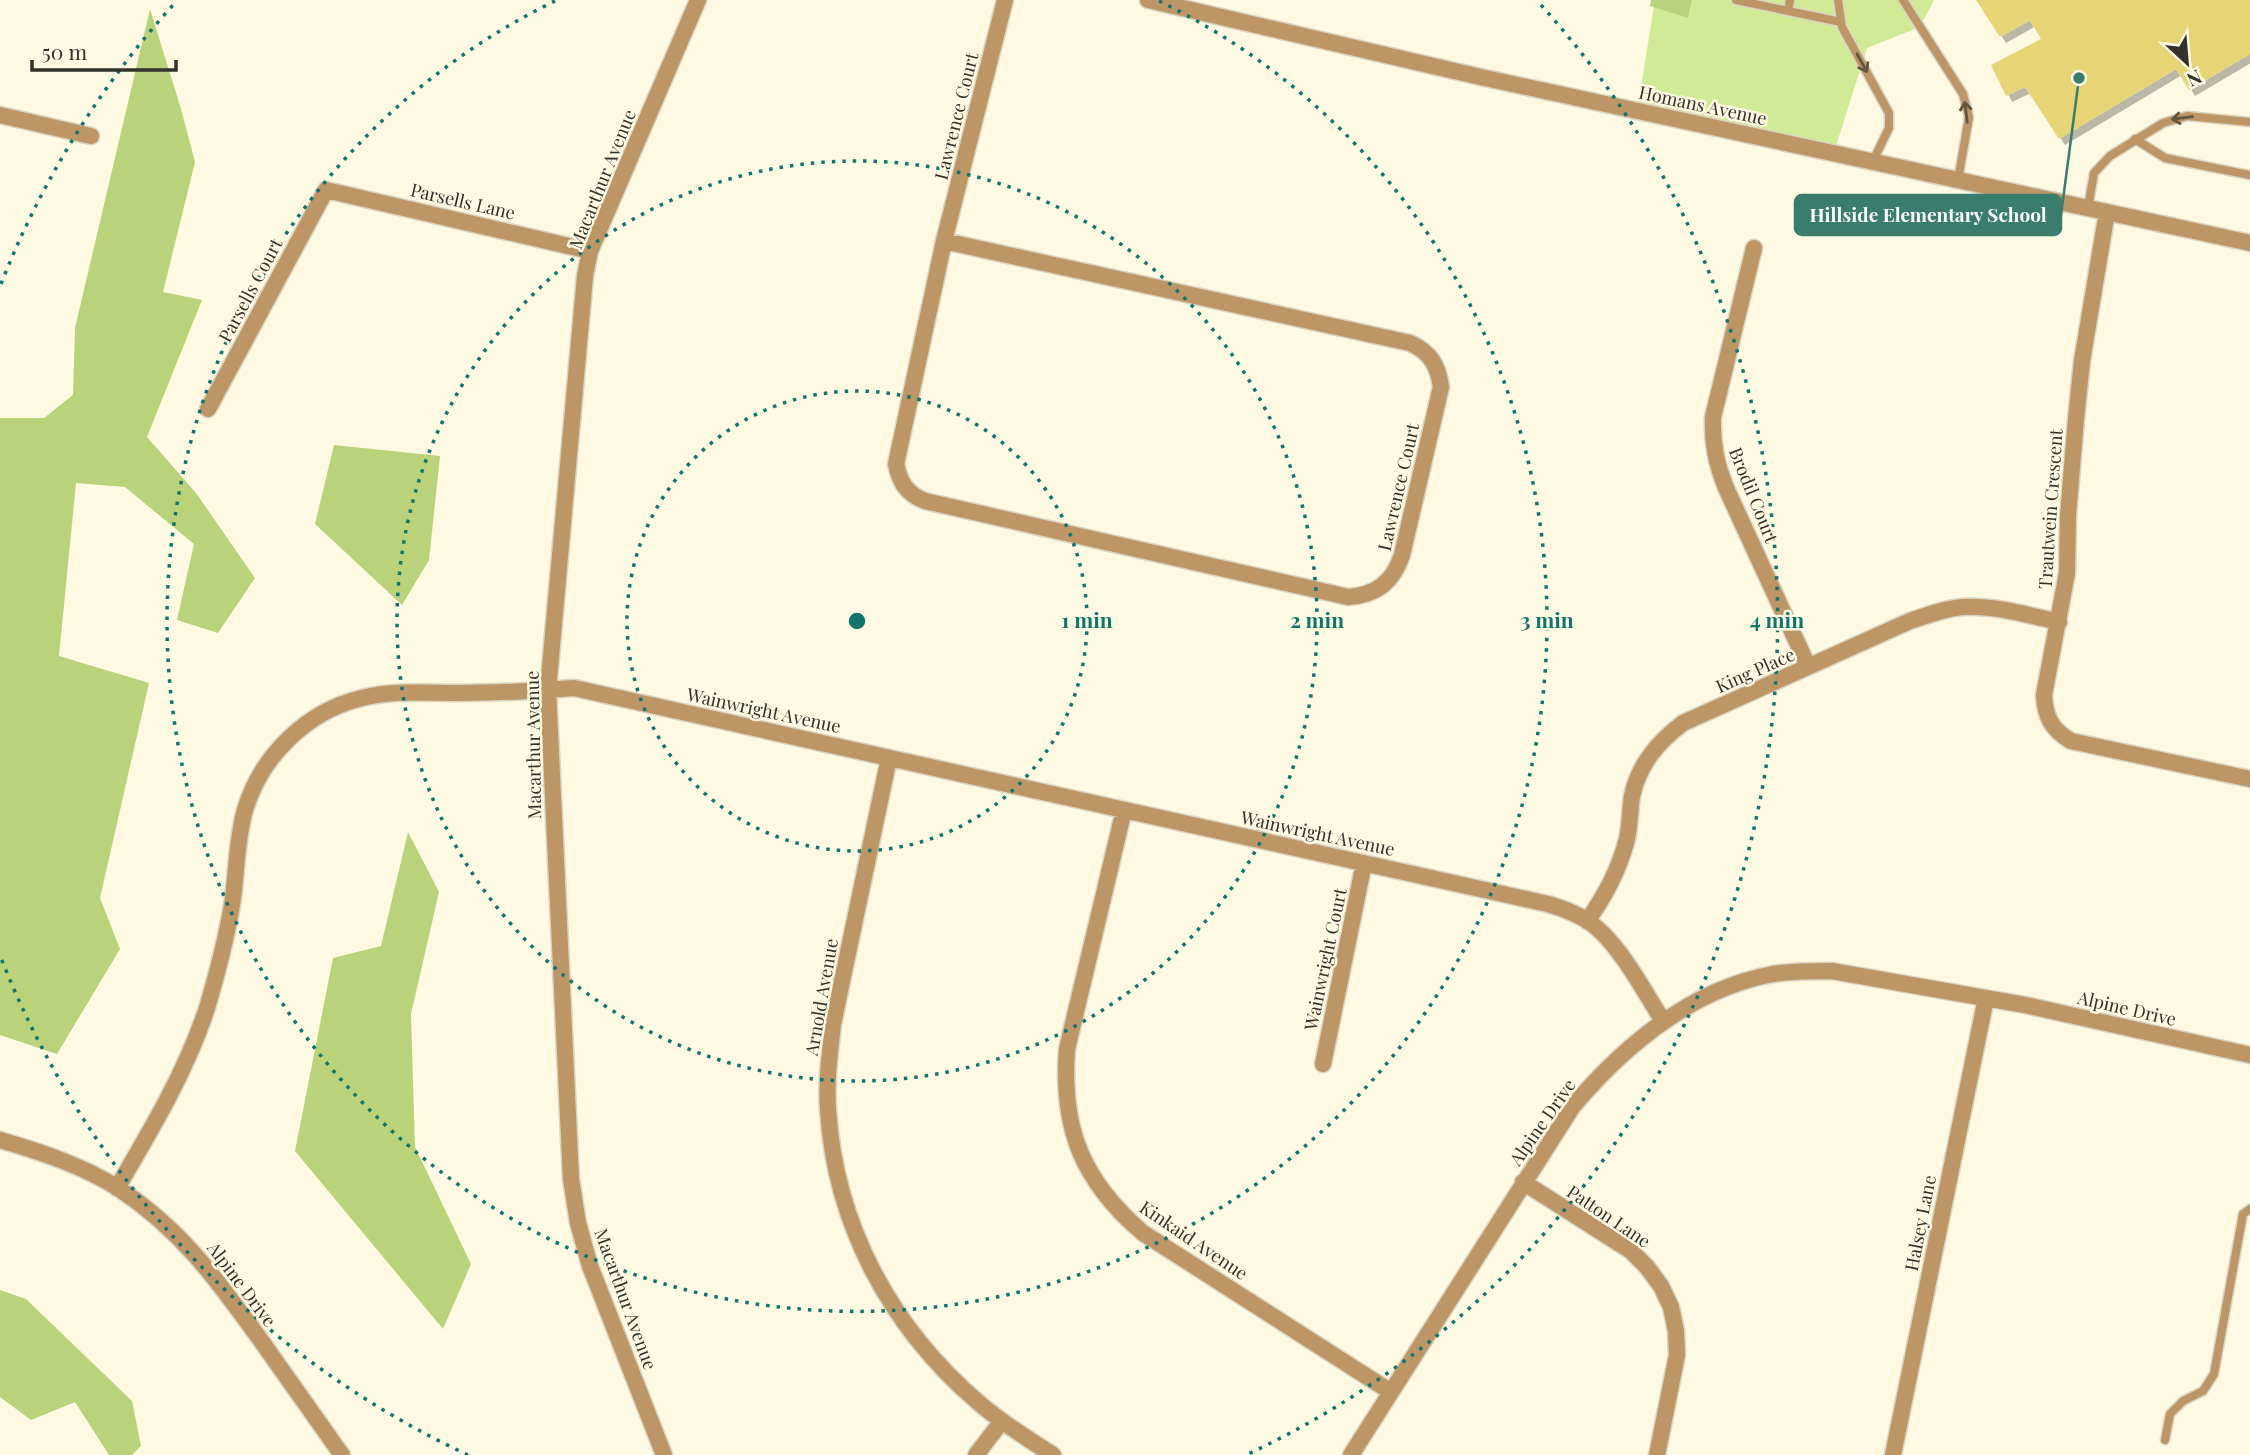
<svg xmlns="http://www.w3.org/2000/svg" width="2250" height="1455" font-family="'Playfair Display',serif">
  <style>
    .green { fill: #d1ea95 }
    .forest { fill: #bad37a }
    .building { fill: #e6d474; filter: url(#shadow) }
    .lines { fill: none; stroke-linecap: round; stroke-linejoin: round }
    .lane-casing { stroke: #d9d5c2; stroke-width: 11 }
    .street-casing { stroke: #d9d5c2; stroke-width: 19 }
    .lane { stroke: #be9565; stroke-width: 8 }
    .street { stroke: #be9565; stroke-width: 16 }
    .oneway { stroke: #64553f }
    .ring { fill: none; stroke: #0f766e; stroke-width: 3.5; stroke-dasharray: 3.5 7 }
    .labels { text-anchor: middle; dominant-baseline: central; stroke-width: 5; stroke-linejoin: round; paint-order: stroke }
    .street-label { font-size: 18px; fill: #33322a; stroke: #fdf9e3 }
    .centre { fill: #0f766e; stroke: #fdf9e3; stroke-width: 3.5 }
    .ring-label { font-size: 21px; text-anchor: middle; font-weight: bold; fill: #0f766e; stroke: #fdf9e3; stroke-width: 5; stroke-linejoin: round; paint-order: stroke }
    .leader { fill: none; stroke: #3a7c6d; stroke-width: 2.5 }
    .callout-dot { fill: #3a7c6d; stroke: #fdf9e3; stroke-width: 2.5 }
    .callout { fill: #3a7c6d; stroke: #3a7c6d; stroke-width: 2.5 }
    .callout-label { font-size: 19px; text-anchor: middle; font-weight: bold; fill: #fff }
  </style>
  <defs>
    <filter id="shadow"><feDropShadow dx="6" dy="6" stdDeviation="0" flood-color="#0004"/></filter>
  </defs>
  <rect width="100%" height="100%" fill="#fdf9e3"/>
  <path class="green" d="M1655,0H1934L1920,27L1867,48L1835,149L1638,106Z"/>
  <path class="forest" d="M1651,0H1692L1688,18L1650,6Z
    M150,9L181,109L195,162L163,292L202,300L147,437L196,493L255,578L218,633L177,620L194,544L125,487L76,483L59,656L149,683L100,898L120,949L57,1054L0,1035V418H44L73,395L75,328Z
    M334,445L440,456L429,560L402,605L315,524Z
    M408,832L439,892L411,1014L415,1147L471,1264L443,1329L295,1151L333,958L381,946Z
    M0,1290L26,1299L132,1401L141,1446L132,1455H109L75,1402L31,1420L0,1397Z"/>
  <path class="building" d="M1976,0H2250V54L2189,90L2176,69L2059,139L2025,87L2006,96L1991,65L2041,39L2030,20L2000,37Z"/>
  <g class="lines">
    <defs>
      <path id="lane" d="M1736,0L1841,22
        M1838,0L1842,27L1889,113V128L1873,161
        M1903,0L1963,94L1969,117L1958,180
        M1788,11L1790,0
        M2135,139L2165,158L2250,175
        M2088,208L2094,173L2110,156L2163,123L2187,116L2250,122
        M2165,1440L2170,1414L2183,1401L2203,1391L2214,1374L2243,1214L2250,1209"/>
      <path id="street" d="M1148,0L1485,78L2250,243
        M0,115L91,136
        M2107,212L2082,361L2076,419L2068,515L2067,573L2044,695C2045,717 2052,730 2071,741L2250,779
        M944,241L1410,343C1430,352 1438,365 1441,387L1402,555C1393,582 1377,595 1348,597L925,501C907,494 900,483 896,464L944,241L1005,0
        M1754,248L1713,417C1712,443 1716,463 1726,488L1808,666
        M208,409L326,190L590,251
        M889,758L833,1024C830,1052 826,1080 828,1109C835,1225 891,1328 979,1403C1002,1423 1028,1439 1053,1455
        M1124,810L1067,1049C1061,1128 1082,1181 1143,1233L1391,1392
        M1587,921C1606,895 1619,870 1627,839C1630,825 1630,810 1632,796C1639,764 1658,742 1683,723L1910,621C1927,615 1944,609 1962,607C1994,605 2027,615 2059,622
        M1323,1064L1364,863
        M0,1140C41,1152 81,1165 118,1188C182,1230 218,1281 262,1342C289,1380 315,1417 342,1455
        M1523,1182L1631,1251L1647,1267L1661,1286L1671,1307L1676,1331L1677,1355L1657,1455
        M117,1188C151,1130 186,1072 207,1008C217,974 226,940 232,905C237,873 236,841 245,810C261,756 307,711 362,698C393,690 426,693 458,693C497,693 535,691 574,688L1548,904C1562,908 1575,913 1588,921C1619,942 1643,990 1663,1021
        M664,1455L590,1266L578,1223L571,1179L548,690L585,276L590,251L698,0
        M976,1455L1002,1421
        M1351,1455L1573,1106C1625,1045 1691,989 1773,974C1793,971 1812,971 1832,971L2025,1005L2250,1055
        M1893,1455L1986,998"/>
    </defs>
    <use href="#lane" class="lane-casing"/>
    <use href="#street" class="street-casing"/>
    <use href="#lane" class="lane"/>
    <use href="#street" class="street"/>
  </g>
  <defs><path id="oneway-shaft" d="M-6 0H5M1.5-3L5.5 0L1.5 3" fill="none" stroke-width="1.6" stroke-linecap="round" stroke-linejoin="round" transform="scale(1.75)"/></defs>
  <g class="oneway">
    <use href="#oneway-shaft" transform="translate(1862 63) rotate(61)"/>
    <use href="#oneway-shaft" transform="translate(1966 112) rotate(-97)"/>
    <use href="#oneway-shaft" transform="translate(2182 118) rotate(173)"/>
  </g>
  <g class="ring">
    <circle cx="857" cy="621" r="230"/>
    <circle cx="857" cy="621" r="460"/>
    <path d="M1159 1A690 690 0 1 1 555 1"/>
    <path d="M468 1455A920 920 0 0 1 1 958M1 284A920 920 0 0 1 173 5M1541 5A920 920 0 0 1 1246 1455"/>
  </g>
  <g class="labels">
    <g class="street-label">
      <text transform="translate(1703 105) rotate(12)">Homans Avenue</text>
      <text transform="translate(956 116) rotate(-76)">Lawrence Court</text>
      <text transform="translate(602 179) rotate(-68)">Macarthur Avenue</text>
      <text transform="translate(463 201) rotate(13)">Parsells Lane</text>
      <text transform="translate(250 290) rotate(-62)">Parsells Court</text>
      <text transform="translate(1398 487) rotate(-77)">Lawrence Court</text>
      <text transform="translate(1754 495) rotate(68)">Brodil Court</text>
      <text transform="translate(2050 509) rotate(-86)">Trautwein Crescent</text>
      <text transform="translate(1755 670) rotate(-24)">King Place</text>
      <text transform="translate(764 710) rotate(12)">Wainwright Avenue</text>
      <text transform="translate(533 745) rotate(-91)">Macarthur Avenue</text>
      <text transform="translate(1318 833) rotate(12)">Wainwright Avenue</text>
      <text transform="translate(1325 959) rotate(-78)">Wainwright Court</text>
      <text transform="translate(821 997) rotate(-80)">Arnold Avenue</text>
      <text transform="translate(2127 1008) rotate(13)">Alpine Drive</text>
      <text transform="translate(1542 1122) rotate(-55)">Alpine Drive</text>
      <text transform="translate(1609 1216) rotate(34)">Patton Lane</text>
      <text transform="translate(1920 1223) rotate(-79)">Halsey Lane</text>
      <text transform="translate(1194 1240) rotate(34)">Kinkaid Avenue</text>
      <text transform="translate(242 1284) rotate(53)">Alpine Drive</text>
      <text transform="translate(626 1299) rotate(70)">Macarthur Avenue</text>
    </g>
  </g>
  <circle cx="857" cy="621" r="10" class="centre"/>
  <g class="ring-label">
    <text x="1087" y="628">1 min</text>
    <text x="1317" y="628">2 min</text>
    <text x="1547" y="628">3 min</text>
    <text x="1777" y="628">4 min</text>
  </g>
  <path class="leader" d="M2079 78L2061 215"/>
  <circle class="callout-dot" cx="2079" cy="78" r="7"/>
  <rect class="callout" x="1795" y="195" width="266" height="40" rx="7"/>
  <g class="callout-label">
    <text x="1928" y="222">Hillside Elementary School</text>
  </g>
  <g transform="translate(2187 63) rotate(154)" stroke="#fdf9e3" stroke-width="5" paint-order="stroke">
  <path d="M0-5L12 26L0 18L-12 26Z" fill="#33322a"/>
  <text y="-10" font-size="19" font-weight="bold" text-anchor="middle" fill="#33322a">N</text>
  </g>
  <path d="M32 60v10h144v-10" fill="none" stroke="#33322a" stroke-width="3.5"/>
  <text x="42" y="60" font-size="21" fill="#33322a" stroke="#fdf9e3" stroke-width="5" paint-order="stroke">50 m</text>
</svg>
